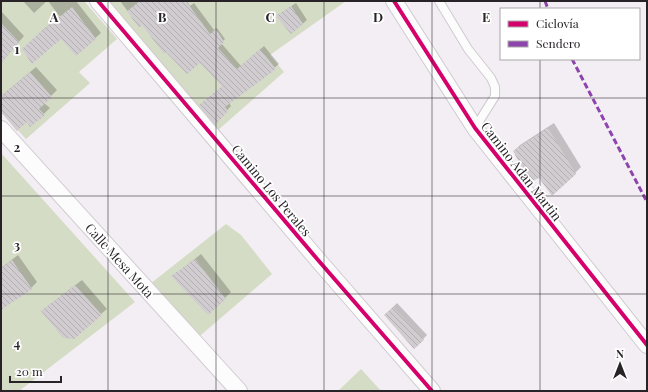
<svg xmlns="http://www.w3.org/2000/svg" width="648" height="392" font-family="'Playfair Display',serif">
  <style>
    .green { fill: #d5dcc5 }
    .shadow { fill: #0003 }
    .building { fill: url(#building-back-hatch) }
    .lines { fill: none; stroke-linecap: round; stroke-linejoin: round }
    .lane-casing { stroke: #d0cbd0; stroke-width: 10 }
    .street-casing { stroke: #d0cbd0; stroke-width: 18 }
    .lane { stroke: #fdfcfd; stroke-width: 8 }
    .street { stroke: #fdfcfd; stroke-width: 16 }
    .quiet { stroke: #8e44ad; stroke-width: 3; stroke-dasharray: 6 3; stroke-linecap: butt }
    .cycleway-casing { stroke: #fff; stroke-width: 6 }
    .cycleway { stroke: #d6006c; stroke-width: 4 }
    .grid { fill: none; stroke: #272327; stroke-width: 1; stroke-opacity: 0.55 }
    .labels { text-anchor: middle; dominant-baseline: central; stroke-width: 3.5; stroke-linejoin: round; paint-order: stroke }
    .street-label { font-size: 13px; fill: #272327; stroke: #fff }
    .grid-label { font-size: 13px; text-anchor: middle; font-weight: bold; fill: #272327; stroke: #fff; stroke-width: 3.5; stroke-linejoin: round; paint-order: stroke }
  </style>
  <defs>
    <pattern id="building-back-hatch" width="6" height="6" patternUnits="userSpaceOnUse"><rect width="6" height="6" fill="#d0ccd0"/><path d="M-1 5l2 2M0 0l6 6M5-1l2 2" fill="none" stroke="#b3afb3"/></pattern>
  </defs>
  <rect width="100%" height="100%" fill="#f3eef3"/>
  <path class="green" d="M1,1H84L117,39L79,72L90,83L26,139L1,112Z
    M107,1H346L270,55L284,72L217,131Z
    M1,153L135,302L19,391H1Z
    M226,224L241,235L272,274L194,341L145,288Z
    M361,369L381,391H338Z"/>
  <path class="shadow" d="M23,1H47L34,13Z
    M48,1H76L101,33L76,55L61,38L23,49L45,28L60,17Z
    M120,1H187L190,6L194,3L214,30L217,28L225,39L221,43L241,66L264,46L279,64L229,103L231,106L215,123L223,86L201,61L143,24L139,26Z
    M296,3L307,20L292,33L281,13Z
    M1,11L24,36L1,63Z
    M36,67L57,90L44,103L50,108L31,126L28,121L1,111V96Z
    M554,123L581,167L575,173L514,151L520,145Z
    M201,254L231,292L225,298L173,276Z
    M18,255L37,282L31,288L1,308V268Z
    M82,280L107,309L101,314L48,306Z
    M397,303L427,335L414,348L385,315Z"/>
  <path class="building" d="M140,1H186L210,34L216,29L224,42L218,48L237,69L260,49L276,69L225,107L228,111L215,125L199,105L222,86L200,63L187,74L166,52L164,54L142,25L139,28L127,11Z
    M291,6L303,24L291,34L276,16Z
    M72,7L96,39L76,56L61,39L32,64L22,49L39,33Z
    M1,23L19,42L1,63Z
    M30,72L52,97L39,109L45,115L30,127L27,122L17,131L1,112V96Z
    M548,128L576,174L552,196L539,178L530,182L513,151Z
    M195,259L226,299L208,315L171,276Z
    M12,260L32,289L1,310V268Z
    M75,285L102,315L74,339L63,338L41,311Z
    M393,307L424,340L414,349L384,315Z"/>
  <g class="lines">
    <defs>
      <path id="lane" d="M439,1L468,49L491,78L495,87V96L475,128"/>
      <path id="street" d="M98,1L318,260L432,391
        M394,1L475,128L647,345
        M1,129L239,391"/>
    </defs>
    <use href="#lane" class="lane-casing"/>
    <use href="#street" class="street-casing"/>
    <use href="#lane" class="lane"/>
    <use href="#street" class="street"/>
    <path class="quiet" d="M545,1L548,9
      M572,59L647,202"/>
    <defs>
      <path id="cycleway" d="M98,1L318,260L432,391
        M394,1L475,128L647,345"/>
    </defs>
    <use href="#cycleway" class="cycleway-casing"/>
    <use href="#cycleway" class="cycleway"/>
  </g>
  <path class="grid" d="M108,1V391M216,1V391M324,1V391M432,1V391M540,1V9M540,59V391M1,98H647M1,196H647M1,294H647"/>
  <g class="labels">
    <g class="street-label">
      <text transform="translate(522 171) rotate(52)">Camino Adan Martin</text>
      <text transform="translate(272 190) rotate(50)">Camino Los Perales</text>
      <text transform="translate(120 260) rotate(48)">Calle Mesa Mota</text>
    </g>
  </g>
  <g class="grid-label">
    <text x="54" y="22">A</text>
    <text x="162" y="22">B</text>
    <text x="270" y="22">C</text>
    <text x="378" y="22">D</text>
    <text x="486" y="22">E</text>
    <text x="17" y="54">1</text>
    <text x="17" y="152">2</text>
    <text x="17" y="250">3</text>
    <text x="17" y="348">4</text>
  </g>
  <rect width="648" height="392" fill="none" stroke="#272327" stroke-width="4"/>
  <rect x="500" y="8" width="140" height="52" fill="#ffffff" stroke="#a9a7a9"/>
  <rect x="508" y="21" width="20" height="6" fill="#d6006c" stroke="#a9a7a9"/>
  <text x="536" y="28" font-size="12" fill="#272327">Ciclovía</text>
  <rect x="508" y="41" width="20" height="6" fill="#8e44ad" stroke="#a9a7a9"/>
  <text x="536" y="48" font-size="12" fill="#272327">Sendero</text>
  <g transform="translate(620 364)" stroke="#ffffff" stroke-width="3" paint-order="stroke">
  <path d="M0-3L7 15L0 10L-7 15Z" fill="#272327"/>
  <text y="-6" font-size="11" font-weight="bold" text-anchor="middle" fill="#272327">N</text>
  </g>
  <path d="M10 376v6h51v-6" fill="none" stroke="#272327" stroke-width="2"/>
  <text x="16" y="376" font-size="12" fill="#272327" stroke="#ffffff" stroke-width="3" paint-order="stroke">20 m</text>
</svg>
